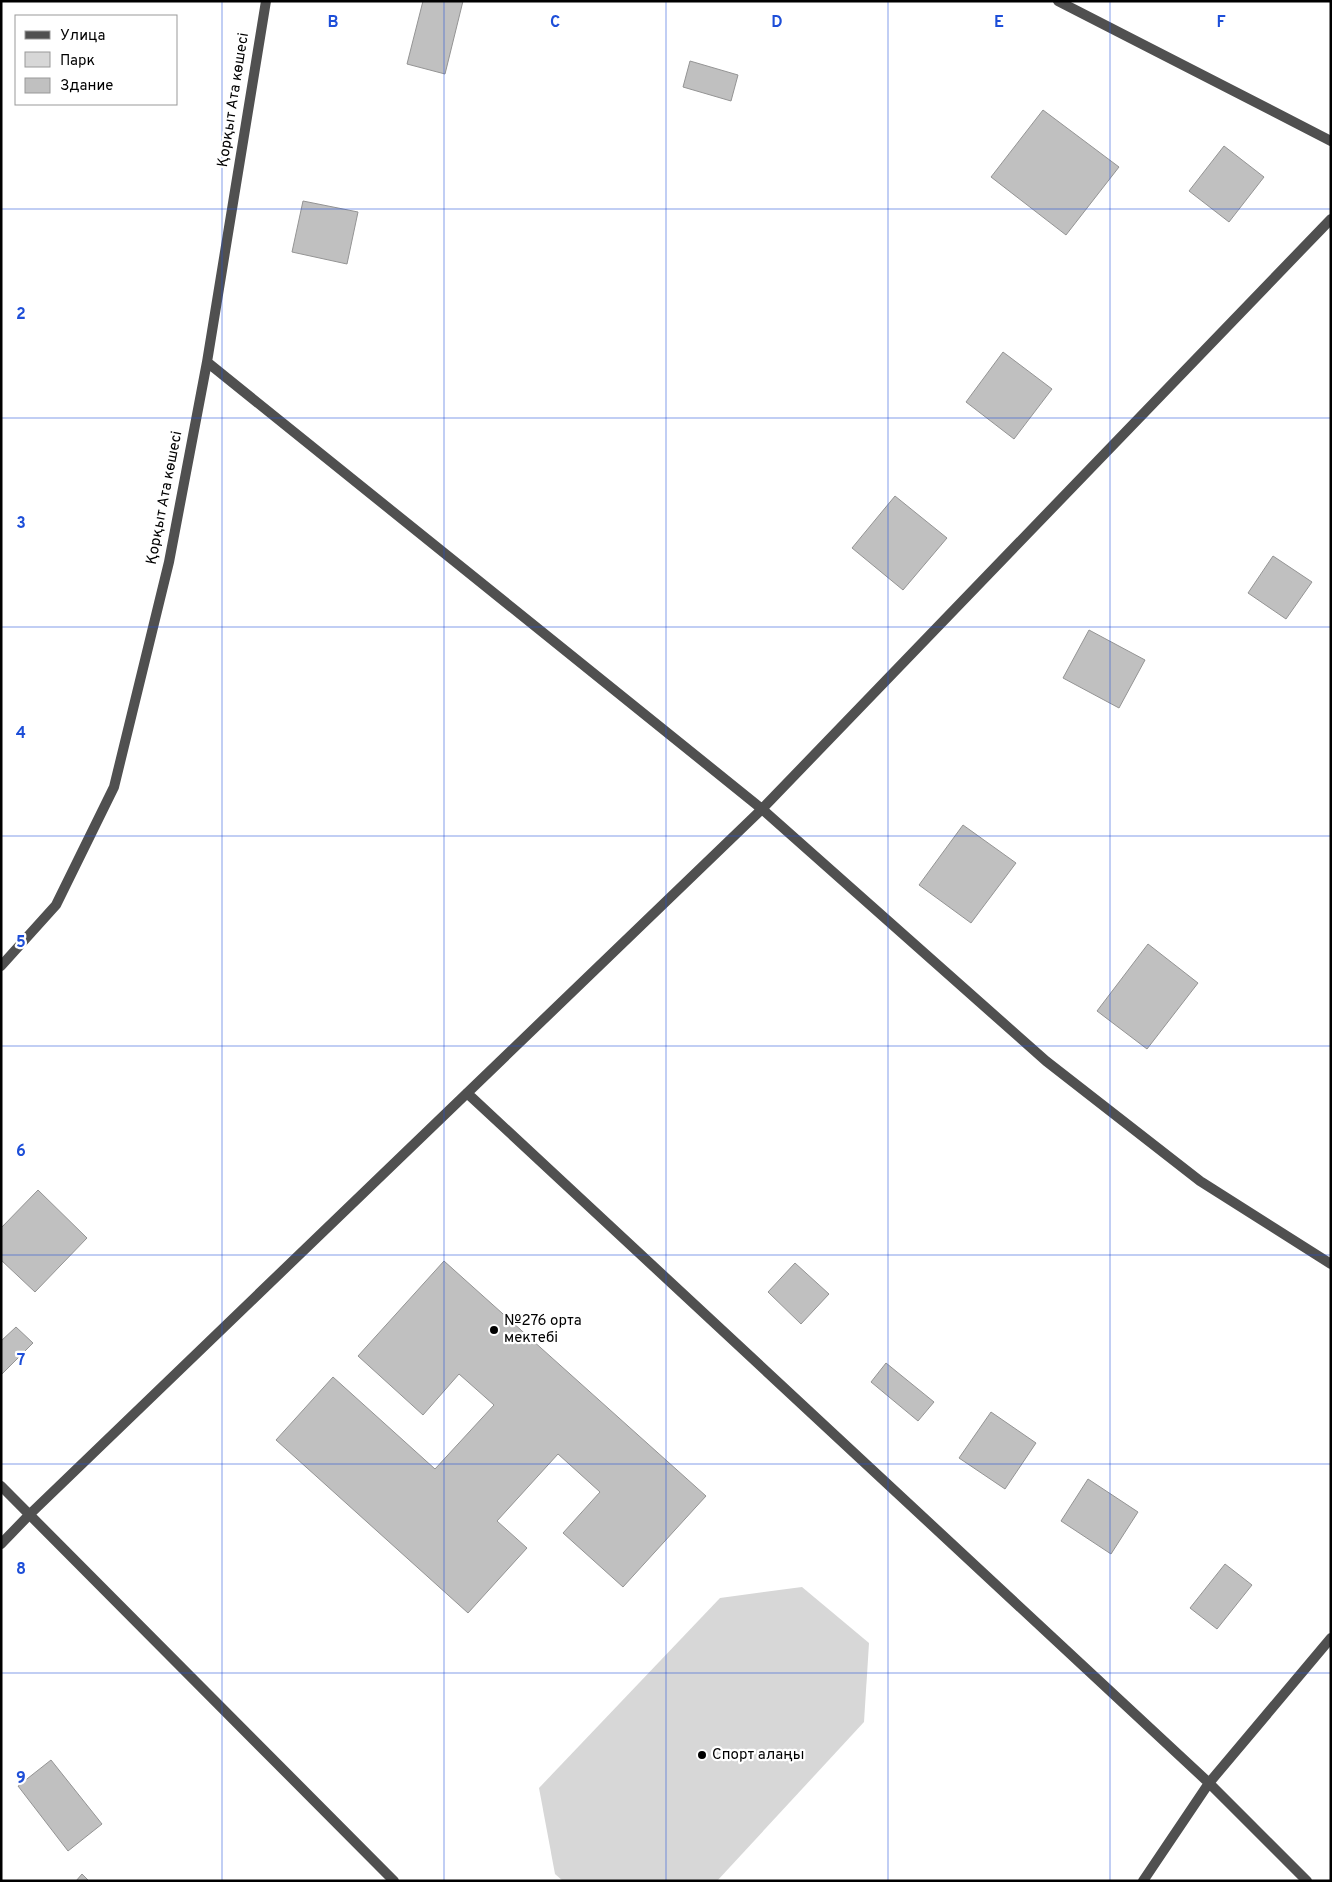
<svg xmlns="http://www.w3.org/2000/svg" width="1332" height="1882" font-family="Overpass,sans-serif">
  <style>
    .green { fill: #d7d7d7 }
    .building { fill: #c0c0c0; stroke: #949494 }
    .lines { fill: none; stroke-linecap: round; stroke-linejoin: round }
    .street { stroke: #505050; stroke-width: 10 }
    .grid { fill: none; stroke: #1d4ed8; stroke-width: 1; stroke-opacity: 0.55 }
    .poi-dot { fill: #000; stroke: #fff; stroke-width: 2 }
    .labels { text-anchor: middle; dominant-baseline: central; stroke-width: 4.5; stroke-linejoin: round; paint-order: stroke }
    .street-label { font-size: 15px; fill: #000; stroke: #fff }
    .poi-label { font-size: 15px; fill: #000; stroke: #fff; text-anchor: start }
    .grid-label { font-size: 16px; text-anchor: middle; font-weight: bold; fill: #1d4ed8; stroke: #fff; stroke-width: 4.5; stroke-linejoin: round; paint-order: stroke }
  </style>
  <rect width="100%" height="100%" fill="#fff"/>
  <path class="green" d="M802,1587L869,1643L864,1722L717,1881H563L555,1874L539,1788L720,1598Z"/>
  <path class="building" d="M423,1H463L445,74L407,64Z
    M690,61L738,75L731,101L683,87Z
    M1043,110L1119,167L1066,235L991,177Z
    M1224,146L1264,177L1229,222L1189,191Z
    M303,201L358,212L347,264L292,252Z
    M1003,352L1052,389L1014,439L966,402Z
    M895,496L947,538L903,590L852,548Z
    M1273,556L1312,582L1286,619L1248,593Z
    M1089,630L1145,660L1119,708L1063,678Z
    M963,825L1016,863L971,923L919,885Z
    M1148,944L1198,983L1147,1049L1097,1011Z
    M38,1190L87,1238L35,1292L1,1260V1228Z
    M444,1261L706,1496L623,1587L563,1533L600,1492L558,1454L497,1521L527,1548L468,1613L276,1440L333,1377L435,1469L494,1405L459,1374L423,1415L358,1356Z
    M795,1263L829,1294L801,1324L768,1292Z
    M16,1327L33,1343L1,1375V1341Z
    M886,1363L934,1402L918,1421L871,1382Z
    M991,1412L1036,1443L1005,1489L959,1458Z
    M1088,1479L1138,1512L1111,1554L1061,1521Z
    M1225,1564L1252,1585L1217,1629L1190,1608Z
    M51,1760L102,1824L68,1851L18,1786Z
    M82,1874L89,1881H76Z"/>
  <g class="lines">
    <path class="street" d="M1058,1L1331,141
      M207,362L762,809L1331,219
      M1,966L56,905L114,787L169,562L207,362L266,1
      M467,1093L1209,1783L1307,1881
      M1,1486L394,1881
      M1,1544L30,1514L762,809L1046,1061L1200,1181L1331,1264
      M1143,1881L1209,1783L1331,1638"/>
  </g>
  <path class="grid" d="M222,1V1881M444,1V1881M666,1V1881M888,1V1881M1110,1V1881M1,209H1331M1,418H1331M1,627H1331M1,836H1331M1,1046H1331M1,1255H1331M1,1464H1331M1,1673H1331"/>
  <g class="poi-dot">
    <circle cx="494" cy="1330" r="5"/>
    <circle cx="702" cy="1755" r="5"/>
  </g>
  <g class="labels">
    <g class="street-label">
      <text transform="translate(234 100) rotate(-81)">Қорқыт Ата көшесі</text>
      <text transform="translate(165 498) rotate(-79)">Қорқыт Ата көшесі</text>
    </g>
    <g class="poi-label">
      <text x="504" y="1321">№276 орта<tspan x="504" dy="17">мектебі</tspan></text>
      <text x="712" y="1755">Спорт алаңы</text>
    </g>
  </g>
  <g class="grid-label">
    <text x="333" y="27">B</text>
    <text x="555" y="27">C</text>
    <text x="777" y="27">D</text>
    <text x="999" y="27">E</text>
    <text x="1221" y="27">F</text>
    <text x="21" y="319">2</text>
    <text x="21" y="528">3</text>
    <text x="21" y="738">4</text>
    <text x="21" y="947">5</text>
    <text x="21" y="1156">6</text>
    <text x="21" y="1365">7</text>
    <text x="21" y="1574">8</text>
    <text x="21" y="1783">9</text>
  </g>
  <rect width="1332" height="1882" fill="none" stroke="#000000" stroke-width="5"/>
  <rect x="15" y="15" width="162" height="90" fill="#ffffff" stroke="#999999"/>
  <rect x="25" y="31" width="25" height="8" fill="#505050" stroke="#999999"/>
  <text x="60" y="40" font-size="15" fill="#000000">Улица</text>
  <rect x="25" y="52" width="25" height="15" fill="#d7d7d7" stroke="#999999"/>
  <text x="60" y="65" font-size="15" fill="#000000">Парк</text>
  <rect x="25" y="78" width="25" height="15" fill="#c0c0c0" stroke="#999999"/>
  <text x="60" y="90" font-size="15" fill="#000000">Здание</text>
</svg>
